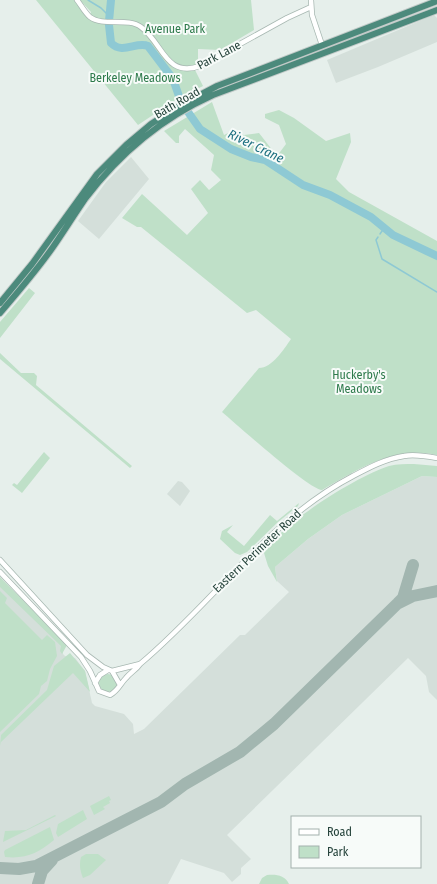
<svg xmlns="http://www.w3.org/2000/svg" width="437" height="884" font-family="'Fira Sans Condensed',sans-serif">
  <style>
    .built { fill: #d4dfda }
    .green { fill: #bfe0c8 }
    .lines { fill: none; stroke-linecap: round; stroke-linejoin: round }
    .stream { stroke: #8ec9d4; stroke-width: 1.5 }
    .river { stroke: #8ec9d4; stroke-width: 8 }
    .taxiway { stroke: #a2b6b0; stroke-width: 12 }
    .tertiary-casing { stroke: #a8b8b2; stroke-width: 6 }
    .trunk-casing { stroke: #c2cac8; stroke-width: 8 }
    .tertiary { stroke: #fff; stroke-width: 4.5 }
    .trunk { stroke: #4c8a7c; stroke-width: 6 }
    .labels { text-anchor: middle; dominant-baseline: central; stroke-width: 4; stroke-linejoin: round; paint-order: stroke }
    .park-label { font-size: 12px; fill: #2d7a4b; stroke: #f7fbf9 }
    .street-label { font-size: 12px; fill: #24423a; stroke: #f7fbf9 }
    .water-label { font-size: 13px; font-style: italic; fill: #1c6f80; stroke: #f7fbf9 }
  </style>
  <rect width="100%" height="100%" fill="#e6efeb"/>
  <path class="built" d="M434,15L437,18V42L378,67L336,83L327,60Z
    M131,157L149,179L99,239L78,221L106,182Z
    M422,476L437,477V700L429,692L426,676L408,658L227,835L251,859L241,868V874L232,882L224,873L181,859L168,884H0V580L62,644L63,654L65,656L75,658L85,671L92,703L95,706L124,714L133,724L134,734L144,729L240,635H245L289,592L277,581L275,567L308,539L342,515Z
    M178,481L182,482L190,491L180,506L167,494Z"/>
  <path class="green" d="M36,0H74L89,19L91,12L80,0H251L254,30L220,50L198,49V63L195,70L203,86L177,99L138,125Z
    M212,102L224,135L230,132L244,135L259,133L277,156L286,144L279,125L265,118V114L279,110L294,118L326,141L350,133L351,142L336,179L349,192L437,241V455C394,445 357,470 322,490C310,490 236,424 222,412L259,368C272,368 284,349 291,339L256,310L247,313L141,227H137L122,218L142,194L187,235L208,213L191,189L200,180L209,190L221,180L211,170L214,155L185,129L179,136V143H176L164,131Z
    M29,288L35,293L0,338V322Z
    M0,353L21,373H34L37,376L36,385L132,466L130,468L0,359Z
    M44,452L50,458L22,493L12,485L14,483L17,485Z
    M414,464L437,466V477L422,476L342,515L308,539L275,567L277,582L268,566L264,553C280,524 357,476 389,466C397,464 406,464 414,464Z
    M299,503L298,506L278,522L247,552L240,555L235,553L220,539L222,531L233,525L227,532L244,546L270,515L277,521Z
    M0,577L67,645L62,654L60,651L61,646L0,587Z
    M0,591L7,598L5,603L42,640L47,635L55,642L57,656L50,669L47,681L41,686L39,694L0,732Z
    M70,653L85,671L90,692L73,673L1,742L0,746L1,735L47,690L54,666Z
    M99 683a9 9 0 1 1 18 0a9 9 0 1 1-18 0Z
    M109,796L111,800L109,801L110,803L103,807L105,809L94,815L90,806Z
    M83,810L87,819L58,837L56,833L58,824Z
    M55,815L56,816L3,842L5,831L26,830Z
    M50,827L54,840C38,853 27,859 5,857L4,852L5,850Z
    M86,854H98L106,860L90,875L83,878C80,870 79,865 81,857Z
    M267,875C276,874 285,875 289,884H259L262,878Z"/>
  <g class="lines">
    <path class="stream" d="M88,0L101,8L109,16
      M380,234L384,228
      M378,237L376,240L382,259L437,292"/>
    <path class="river" d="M109,21L111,0
      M109,25L111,43C123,55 136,41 148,46L173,79L181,102L200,129L231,149L251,157L265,160L303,185L330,195L371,217L393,235L437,256"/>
    <path class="taxiway" d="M398,603L403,598L413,565
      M0,868L19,869L36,866L161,802L185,784L240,752L274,724L397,604L413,596L437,591
      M38,884L42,871L52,860"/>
    <defs>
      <path id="tertiary" d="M77,0C81,5 85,13 90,17C103,27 128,17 141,27C163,43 165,78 200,66L287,18L311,7
        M311,0L312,15L322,45
        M0,560L87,655L103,667L112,671L120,685
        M0,572L81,657L90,671L99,691L110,695C118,691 120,684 126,678C131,672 136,670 140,664C213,603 267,521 353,476C370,467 385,459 404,456C415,454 426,456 437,458
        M112,671L140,664
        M95,683L100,675L108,670"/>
      <path id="trunk" d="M0,303L32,264L97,174L126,145L151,124L179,106L217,86L437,1
        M0,313C18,292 37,270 53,247C64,231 74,215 85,199C119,154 162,118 213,95L437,10"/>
    </defs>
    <use href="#tertiary" class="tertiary-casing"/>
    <use href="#trunk" class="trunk-casing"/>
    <use href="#tertiary" class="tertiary"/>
    <use href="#trunk" class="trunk"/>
  </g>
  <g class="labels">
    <g class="park-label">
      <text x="175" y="29">Avenue Park</text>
      <text x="135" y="78">Berkeley Meadows</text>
      <text x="359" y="375">Huckerby's<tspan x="359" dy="14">Meadows</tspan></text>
    </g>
    <g class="street-label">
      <text transform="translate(219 55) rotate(-28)">Park Lane</text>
      <text transform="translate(177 103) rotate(-30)">Bath Road</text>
      <text transform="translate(257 551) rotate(-43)">Eastern Perimeter Road</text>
    </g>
    <g class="water-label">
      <text transform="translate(256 146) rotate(26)">River Crane</text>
    </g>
  </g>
  <rect x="291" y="816" width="130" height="52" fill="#f7fbf9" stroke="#a3b1ad"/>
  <rect x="299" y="829" width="20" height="6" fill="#ffffff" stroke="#a3b1ad"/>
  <text x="327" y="836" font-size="12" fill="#24423a">Road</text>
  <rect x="299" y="846" width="20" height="12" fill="#bfe0c8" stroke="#a3b1ad"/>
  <text x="327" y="856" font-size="12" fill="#24423a">Park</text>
</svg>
